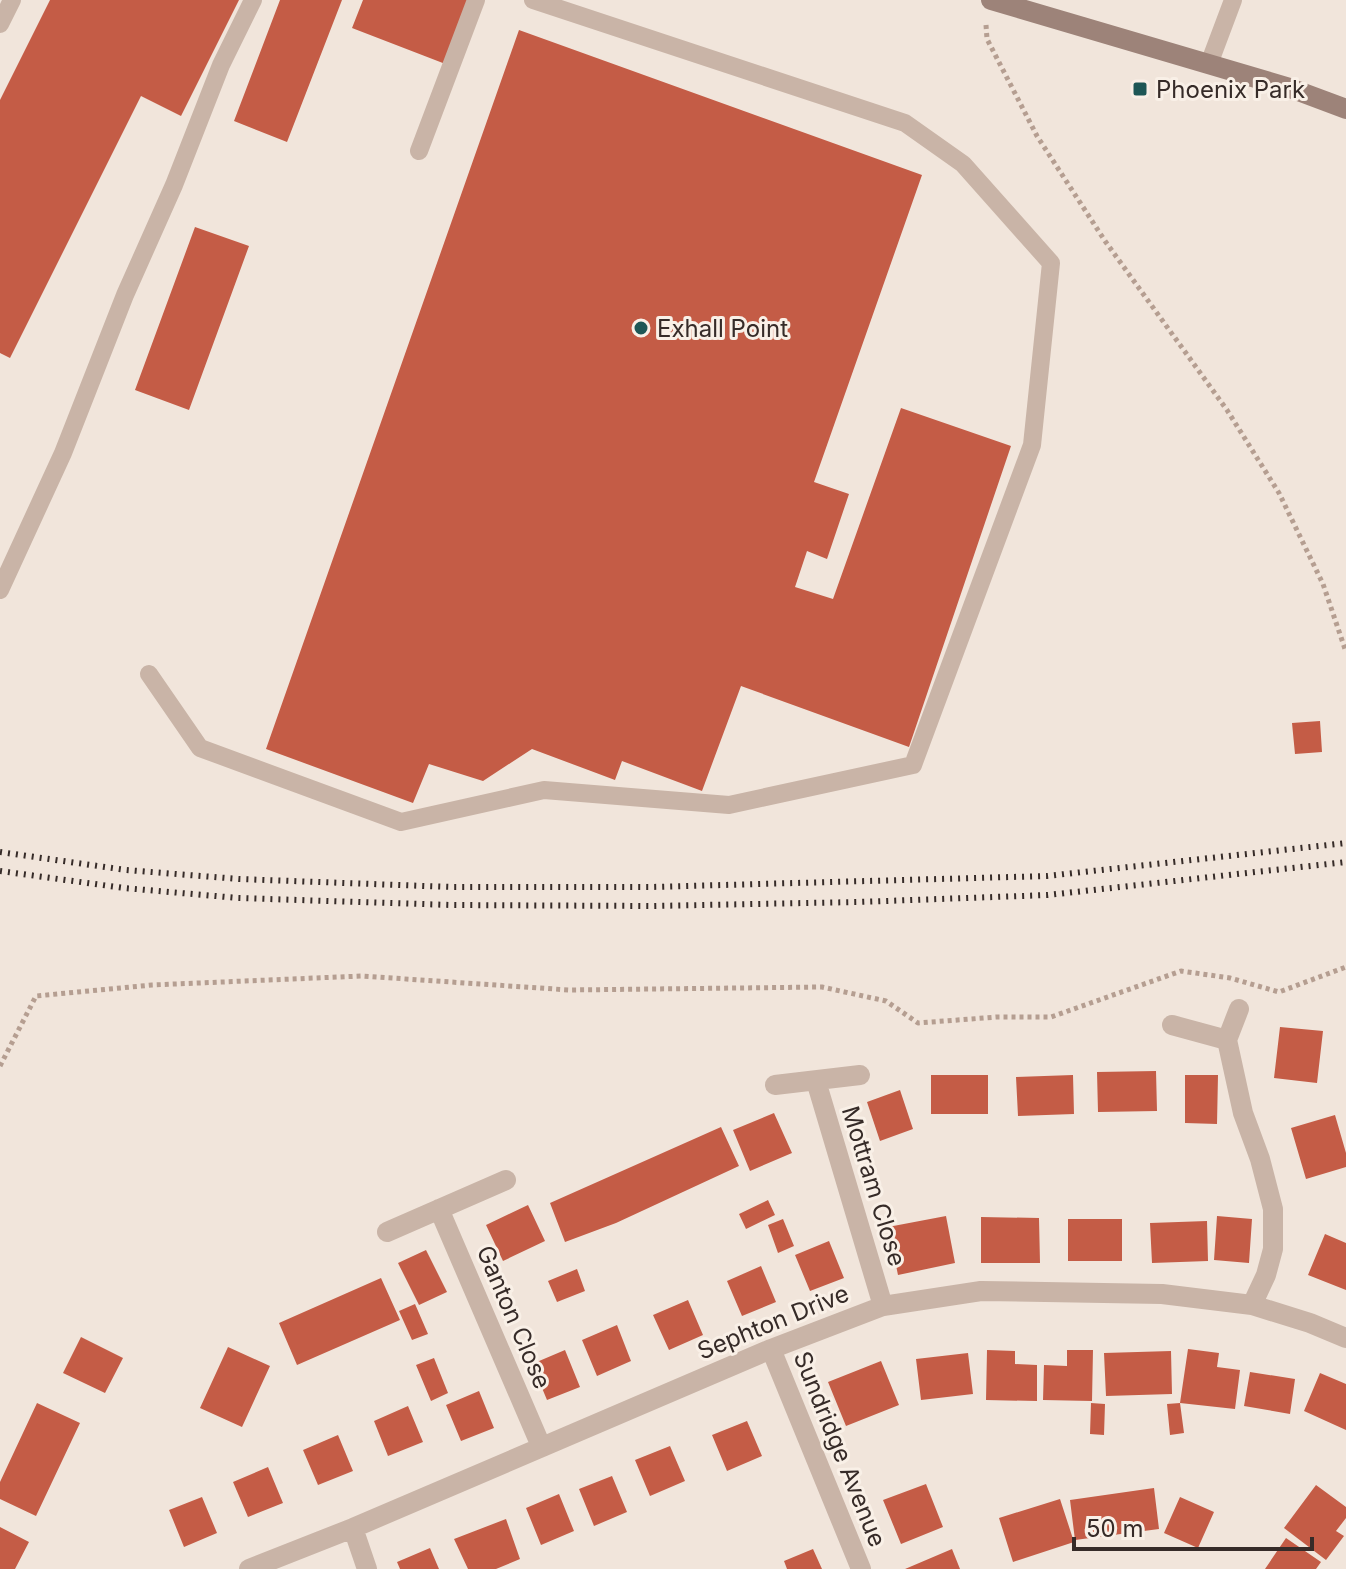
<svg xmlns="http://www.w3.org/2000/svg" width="1346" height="1569" font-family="Inter,sans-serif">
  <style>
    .building { fill: #c45c46 }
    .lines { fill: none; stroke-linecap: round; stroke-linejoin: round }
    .path { stroke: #b59e91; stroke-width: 5; stroke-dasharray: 4 4; stroke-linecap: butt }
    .lane { stroke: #c9b4a7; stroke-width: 18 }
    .street { stroke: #c9b4a7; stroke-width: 20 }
    .secondary { stroke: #9d8379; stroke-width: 20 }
    .rail { stroke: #362b28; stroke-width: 6; stroke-dasharray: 2 6; stroke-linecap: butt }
    .poi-dot { fill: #1e5756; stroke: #f9f0e7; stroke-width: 3 }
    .labels { text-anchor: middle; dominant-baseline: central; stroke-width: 6; stroke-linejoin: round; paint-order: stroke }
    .poi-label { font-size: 24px; fill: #362b28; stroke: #f9f0e7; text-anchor: start }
    .street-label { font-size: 24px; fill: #362b28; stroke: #f9f0e7 }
  </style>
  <rect width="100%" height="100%" fill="#f1e5db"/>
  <path class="building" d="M50,0H239L181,116L141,96L10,358L0,353V100Z
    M280,0H342L287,142L234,121Z
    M363,0H473L448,65L352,28Z
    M519,30L922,175L814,482L849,494L827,559L807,551L795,587L833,599L901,408L1011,446L909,747L741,686L702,791L622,761L615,780L532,749L483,781L429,764L413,803L266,749Z
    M195,227L249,246L189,410L135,390Z
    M1320,721L1322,752L1295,754L1292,723Z
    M1280,1027L1323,1031L1317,1083L1274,1078Z
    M1156,1071L1157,1111L1098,1112L1097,1072Z
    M931,1075H988V1114H931Z
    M1073,1075L1074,1114L1018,1116L1016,1077Z
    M1185,1075H1218L1217,1124L1185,1123Z
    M900,1090L913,1129L880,1141L867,1102Z
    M774,1113L792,1153L750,1171L733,1130Z
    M1335,1115L1346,1153V1167L1306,1179L1291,1128Z
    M721,1127L739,1166L616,1223L565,1242L550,1203Z
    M768,1200L775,1215L746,1229L739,1214Z
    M528,1205L545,1241L503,1261L486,1225Z
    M946,1216L955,1263L898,1275L888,1227Z
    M1217,1216L1252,1219L1249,1263L1214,1260Z
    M981,1217L1039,1218L1040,1263H981Z
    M783,1219L794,1246L778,1253L768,1225Z
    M1068,1219H1122V1261H1068Z
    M1207,1221L1208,1261L1152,1263L1150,1223Z
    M1325,1234L1346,1243V1290L1308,1275Z
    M829,1241L844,1278L810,1291L795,1255Z
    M426,1250L447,1292L419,1305L398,1263Z
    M761,1266L776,1302L742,1316L727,1281Z
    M577,1269L585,1291L557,1302L548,1281Z
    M381,1278L400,1320L297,1365L279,1323Z
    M688,1300L703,1335L669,1350L653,1315Z
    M415,1304L428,1334L412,1340L399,1311Z
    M617,1325L631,1361L597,1376L582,1340Z
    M81,1337L123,1358L105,1393L63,1373Z
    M228,1347L270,1366L242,1427L200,1408Z
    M1188,1349L1219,1353L1217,1367L1240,1370L1235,1409L1180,1403Z
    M565,1350L580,1387L547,1400L532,1364Z
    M987,1350L1015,1351V1364L1037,1365V1401L986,1400Z
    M1067,1350H1093L1092,1401L1043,1400L1044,1365L1067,1366Z
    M1171,1351L1172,1394L1106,1396L1104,1353Z
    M968,1353L973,1394L921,1400L916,1359Z
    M434,1358L448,1393L431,1401L416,1365Z
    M881,1361L899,1405L846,1426L828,1382Z
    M1250,1372L1295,1379L1290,1414L1244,1406Z
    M1320,1373L1346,1384V1430L1304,1411Z
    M479,1391L494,1428L461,1441L446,1405Z
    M37,1403L80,1423L36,1516L0,1499V1482Z
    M1091,1403L1105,1404L1104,1435L1090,1434Z
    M1180,1403L1184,1433L1170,1435L1167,1404Z
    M408,1406L423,1442L388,1456L374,1421Z
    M747,1421L762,1456L727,1471L712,1435Z
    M338,1435L353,1471L318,1485L303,1450Z
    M670,1446L685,1481L650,1496L635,1460Z
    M268,1467L283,1503L248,1517L233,1482Z
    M612,1476L627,1512L594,1526L579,1489Z
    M926,1484L943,1527L901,1544L883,1500Z
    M1316,1485L1346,1507V1518L1336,1531L1344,1536L1326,1560L1284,1528Z
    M1154,1488L1159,1529L1075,1540L1070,1500Z
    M559,1494L574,1531L541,1545L526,1508Z
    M202,1497L217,1533L184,1547L169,1510Z
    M1180,1497L1214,1512L1198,1548L1164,1533Z
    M1060,1499L1074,1542L1013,1562L999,1518Z
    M506,1519L520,1559L496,1569H468L454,1539Z
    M0,1527L29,1542L15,1569H0Z
    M1286,1538L1321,1562L1316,1569H1265Z
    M430,1548L439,1569H400L397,1562Z
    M813,1549L822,1569H787L784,1561Z
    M952,1549L960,1569H905Z"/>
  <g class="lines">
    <path class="path" d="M986,25L987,39L1037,136L1105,241L1227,410L1279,493L1323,584L1346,652
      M0,1066L36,996L152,985L362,976L569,990L822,987L886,1001L918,1023L997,1017H1051L1181,971L1230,978L1279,992L1346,967"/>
    <path class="lane" d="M0,24L12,0
      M1209,64L1233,0
      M419,151L476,0
      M0,590L63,453L125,295L174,185L221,65L253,0
      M149,674L200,748L401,822L544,790L729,805L913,765L1032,445L1051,263L963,164L905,123L533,0"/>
    <path class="street" d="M1239,1009L1227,1040L1243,1113L1260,1159L1273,1209V1249L1266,1275L1252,1305
      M1172,1025L1227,1040
      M816,1081L883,1306
      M775,1085L860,1075
      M439,1209L541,1446
      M387,1232L506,1180
      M771,1349L861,1569
      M353,1528L367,1569
      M249,1569L353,1528L771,1349L883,1306L981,1291L1162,1294L1252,1305L1310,1323L1346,1338"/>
    <path class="secondary" d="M991,0L1290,88L1346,109"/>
    <path class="rail" d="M0,852L126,870L239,879L452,887H651L1047,876L1346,843
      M0,871L124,888L238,898L451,905L651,906L858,902L1048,895L1346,862"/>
  </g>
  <g class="poi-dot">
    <rect x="1132" y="81" width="16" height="16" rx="4"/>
    <circle cx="641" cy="328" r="8"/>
  </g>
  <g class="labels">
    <g class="poi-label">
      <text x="1156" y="89">Phoenix Park</text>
      <text x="657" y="328">Exhall Point</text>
    </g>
    <g class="street-label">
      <text transform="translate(874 1186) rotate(73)">Mottram Close</text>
      <text transform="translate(514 1317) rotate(67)">Ganton Close</text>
      <text transform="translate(773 1322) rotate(-22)">Sephton Drive</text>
      <text transform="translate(840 1449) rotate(68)">Sundridge Avenue</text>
    </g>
  </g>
  <path d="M1074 1537v12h238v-12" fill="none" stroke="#362b28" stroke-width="4"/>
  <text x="1086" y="1537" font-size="24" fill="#362b28" stroke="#f9f0e7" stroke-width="6" paint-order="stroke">50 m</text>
</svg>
